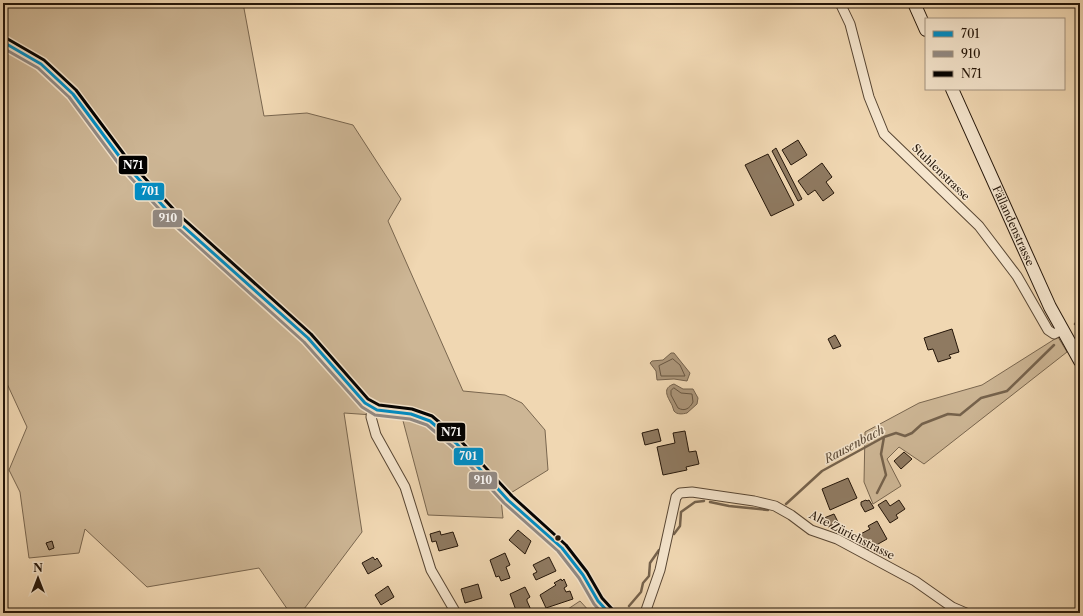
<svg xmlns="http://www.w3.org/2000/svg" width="1083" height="616" font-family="'Libre Caslon Text',serif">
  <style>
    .green { fill: #cdb695; stroke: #79664f }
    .water { fill: #ab9579; stroke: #75624c }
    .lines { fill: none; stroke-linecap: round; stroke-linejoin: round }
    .shore { stroke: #685641; stroke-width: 1 }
    .stream { stroke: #75624c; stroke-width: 2.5 }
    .building { fill: #8f7a61; stroke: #251609 }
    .street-casing { stroke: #584633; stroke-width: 11 }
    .secondary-casing { stroke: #251609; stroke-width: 14 }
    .street { stroke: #f5e5cd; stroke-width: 9 }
    .secondary { stroke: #f5e5cd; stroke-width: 12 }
    .bus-1-casing { stroke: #f5e5cd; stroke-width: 6 }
    .bus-2-casing { stroke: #f5e5cd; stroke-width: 6 }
    .bus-3-casing { stroke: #f5e5cd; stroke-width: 6 }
    .bus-1 { stroke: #008dc5; stroke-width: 3 }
    .bus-2 { stroke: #928a84; stroke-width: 3 }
    .bus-3 { stroke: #000; stroke-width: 3 }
    .bus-dot { fill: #251609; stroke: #f5e5cd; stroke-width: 1.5 }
    .labels { text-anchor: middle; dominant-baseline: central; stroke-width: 3; stroke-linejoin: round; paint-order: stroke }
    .street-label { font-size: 11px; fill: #251609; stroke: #f5e5cd }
    .water-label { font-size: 12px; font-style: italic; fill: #5b4936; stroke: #f5e5cd }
    .line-badge { stroke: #f5e5cd; stroke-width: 1.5 }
    .badge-label { font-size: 11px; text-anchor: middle; font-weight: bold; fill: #fff }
  </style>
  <rect width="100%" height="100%" fill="#f0d7b2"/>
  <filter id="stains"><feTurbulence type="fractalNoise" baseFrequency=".005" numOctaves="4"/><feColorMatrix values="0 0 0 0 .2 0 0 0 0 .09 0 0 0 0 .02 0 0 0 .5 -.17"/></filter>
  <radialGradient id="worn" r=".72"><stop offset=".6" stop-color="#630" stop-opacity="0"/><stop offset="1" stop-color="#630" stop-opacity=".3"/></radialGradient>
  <path class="green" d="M3,3H243L264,116L307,113L353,125L401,199L388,221L463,391L505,395L522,403L545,430L548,470L501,499L503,518L428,515L402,417L344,413L362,532L301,613H290L259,568L147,587L85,529L79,553L29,558L20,492L9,470L27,427L3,375Z
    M1058,337L1067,352L924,464L899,447L887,459L901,486L873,504L864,482L865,432L919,403L982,385Z
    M580,601L591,613H562Z"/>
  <path class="water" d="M671,353H674L690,373L687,381L674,379L657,380L656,371L650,363L652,361L663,360Z
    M674,384L683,389H693L698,398L697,404L687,413C683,414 677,415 674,411C673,409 673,407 672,405C667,396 662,388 674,384Z"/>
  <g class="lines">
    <path class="shore" d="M673,359L680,365L685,376H661L659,366Z
      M674,388L681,393L692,394L693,402C690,408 685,412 678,408L671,395V391Z"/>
    <path class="stream" d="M1075,324L1080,318
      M877,493L886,475L881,454L884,437
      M710,502L729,506L768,510
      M786,504L822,471L884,437L896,433L905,436L912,433L922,424L948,414L960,415L981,398L1007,391L1054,345
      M674,534L680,526L681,512L695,502L704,501
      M629,606L641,592L643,583L649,576L650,563L659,550"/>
  </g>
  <path class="building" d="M798,140L807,155L791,165L782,150Z
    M776,148L802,199L798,201L772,151Z
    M768,154L794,205L771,216L745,165Z
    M822,163L832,177L826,182L834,193L823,201L815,190L808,195L798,181Z
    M952,329L959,352L949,355L951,358L938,362L933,349L928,350L924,338Z
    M835,335L841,346L833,349L828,339Z
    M658,429L661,441L645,445L642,433Z
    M685,431L689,452L696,451L699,464L686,467L687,470L663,475L657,447L675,443L673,433Z
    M904,452L912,459L901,469L894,461Z
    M848,478L857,498L830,510L822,489Z
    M866,500L867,501L869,500L874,508L865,512L861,505V502Z
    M886,500L890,506L899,500L905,509L896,515L898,518L890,523L878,505Z
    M834,514L838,522L828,527L824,518Z
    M877,521L887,539L864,552L855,537L870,529L868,526Z
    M518,530L531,541L525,554L509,540Z
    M440,531L441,535L453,532L458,546L439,551L436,541L432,542L430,534Z
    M52,541L54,548L49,550L46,543Z
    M505,553L510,565L506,567L510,578L501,581L499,576L496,577L490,560Z
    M373,557L375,560L377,558L382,566L368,574L362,563Z
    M549,557L556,571L536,580L533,574L537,572L533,565Z
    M561,579L562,581L564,579L567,586L564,588L566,592L570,591L573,599L546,608L540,595L556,585L554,583Z
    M478,584L482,598L465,603L461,589Z
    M388,586L394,597L381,605L375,595Z
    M525,587L530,597L527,599V601L531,610L525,613H517L510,594Z"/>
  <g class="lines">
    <defs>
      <path id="street" d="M840,3L850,24L869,97L884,134L979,226L1017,276L1048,330L1054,334L1062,330
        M372,407L371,417L376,435L405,487L431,570L456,613
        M645,613L660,570L676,497L680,493L692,492L754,501L775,506L791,515L811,530L837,539L915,581L952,607L966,613"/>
      <g id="secondary">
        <path d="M914,3L926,30"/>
        <path d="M3,42L41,64L73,94L125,164L174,218L308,338L365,403L377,410L411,414L430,421L456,443L508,500L562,548L583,575L598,601L609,613"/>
        <path id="s1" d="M952,89L1050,307L1080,361"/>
      </g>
    </defs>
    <use href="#street" class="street-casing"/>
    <use href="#secondary" class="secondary-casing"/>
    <use href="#street" class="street"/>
    <use href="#secondary" class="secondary"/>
    <defs>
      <path id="bus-1" d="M3,42L41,64L73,94L125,164L174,218L308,338L365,403L377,410L411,414L430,421L456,443L508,500L562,548L583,575L598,601L609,613"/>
      <path id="bus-2" d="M3,48L38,68L69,97L121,167L170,221L304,342L362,407L375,415L410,419L427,425L453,447L504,503L558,551L579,578L594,604L602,613"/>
      <path id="bus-3" d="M6,38L44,60L76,90L129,161L178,214L311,334L368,399L379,405L412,409L432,416L459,439L512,496L566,545L587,572L602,598L613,610"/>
    </defs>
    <use href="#bus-1" class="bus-1-casing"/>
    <use href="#bus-2" class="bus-2-casing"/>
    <use href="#bus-3" class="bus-3-casing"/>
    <use href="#bus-1" class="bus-1"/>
    <use href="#bus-2" class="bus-2"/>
    <use href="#bus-3" class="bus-3"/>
  </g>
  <circle class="bus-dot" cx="558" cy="538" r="3.5"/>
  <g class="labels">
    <g class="street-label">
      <text transform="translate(941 172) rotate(44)">Stuhlenstrasse</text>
      <text stroke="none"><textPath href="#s1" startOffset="150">Fällandenstrasse</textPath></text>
      <text transform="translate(852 535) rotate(27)">Alte Zürichstrasse</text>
    </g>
    <g class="water-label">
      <text transform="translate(854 444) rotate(-28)">Rausenbach</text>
    </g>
  </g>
  <g class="line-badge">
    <rect x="118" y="155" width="30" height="20" rx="4" fill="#000"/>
    <rect x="134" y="182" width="31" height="19" rx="4" fill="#008dc5"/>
    <rect x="152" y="209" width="31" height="19" rx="4" fill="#928a84"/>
    <rect x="436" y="422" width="30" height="20" rx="4" fill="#000"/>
    <rect x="453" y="447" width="31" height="19" rx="4" fill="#008dc5"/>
    <rect x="468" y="471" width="30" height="19" rx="4" fill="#928a84"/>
  </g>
  <g class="badge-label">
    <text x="133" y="169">N71</text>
    <text x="150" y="195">701</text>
    <text x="168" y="222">910</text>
    <text x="451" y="436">N71</text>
    <text x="468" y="460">701</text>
    <text x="483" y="484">910</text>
  </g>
  <rect width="1083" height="616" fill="none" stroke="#f0d7b2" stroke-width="16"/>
  <rect x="4" y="4" width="1075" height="608" fill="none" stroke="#251609" stroke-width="2"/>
  <rect x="8" y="8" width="1067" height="600" fill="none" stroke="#251609"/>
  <rect x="925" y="18" width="140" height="72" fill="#f5e5cd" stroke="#a2927f"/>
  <rect x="933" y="31" width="20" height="6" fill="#008dc5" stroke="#a2927f"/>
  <text x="961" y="38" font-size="12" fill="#251609">701</text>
  <rect x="933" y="51" width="20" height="6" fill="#928a84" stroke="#a2927f"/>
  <text x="961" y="58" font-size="12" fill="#251609">910</text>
  <rect x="933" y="71" width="20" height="6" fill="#000000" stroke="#a2927f"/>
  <text x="961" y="78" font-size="12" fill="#251609">N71</text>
  <g transform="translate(38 578)" stroke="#f5e5cd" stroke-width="3" paint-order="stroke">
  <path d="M0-3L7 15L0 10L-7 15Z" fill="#251609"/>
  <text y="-6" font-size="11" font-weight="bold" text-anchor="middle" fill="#251609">N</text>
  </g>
  <rect width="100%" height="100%" filter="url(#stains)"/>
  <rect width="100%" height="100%" fill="url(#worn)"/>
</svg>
